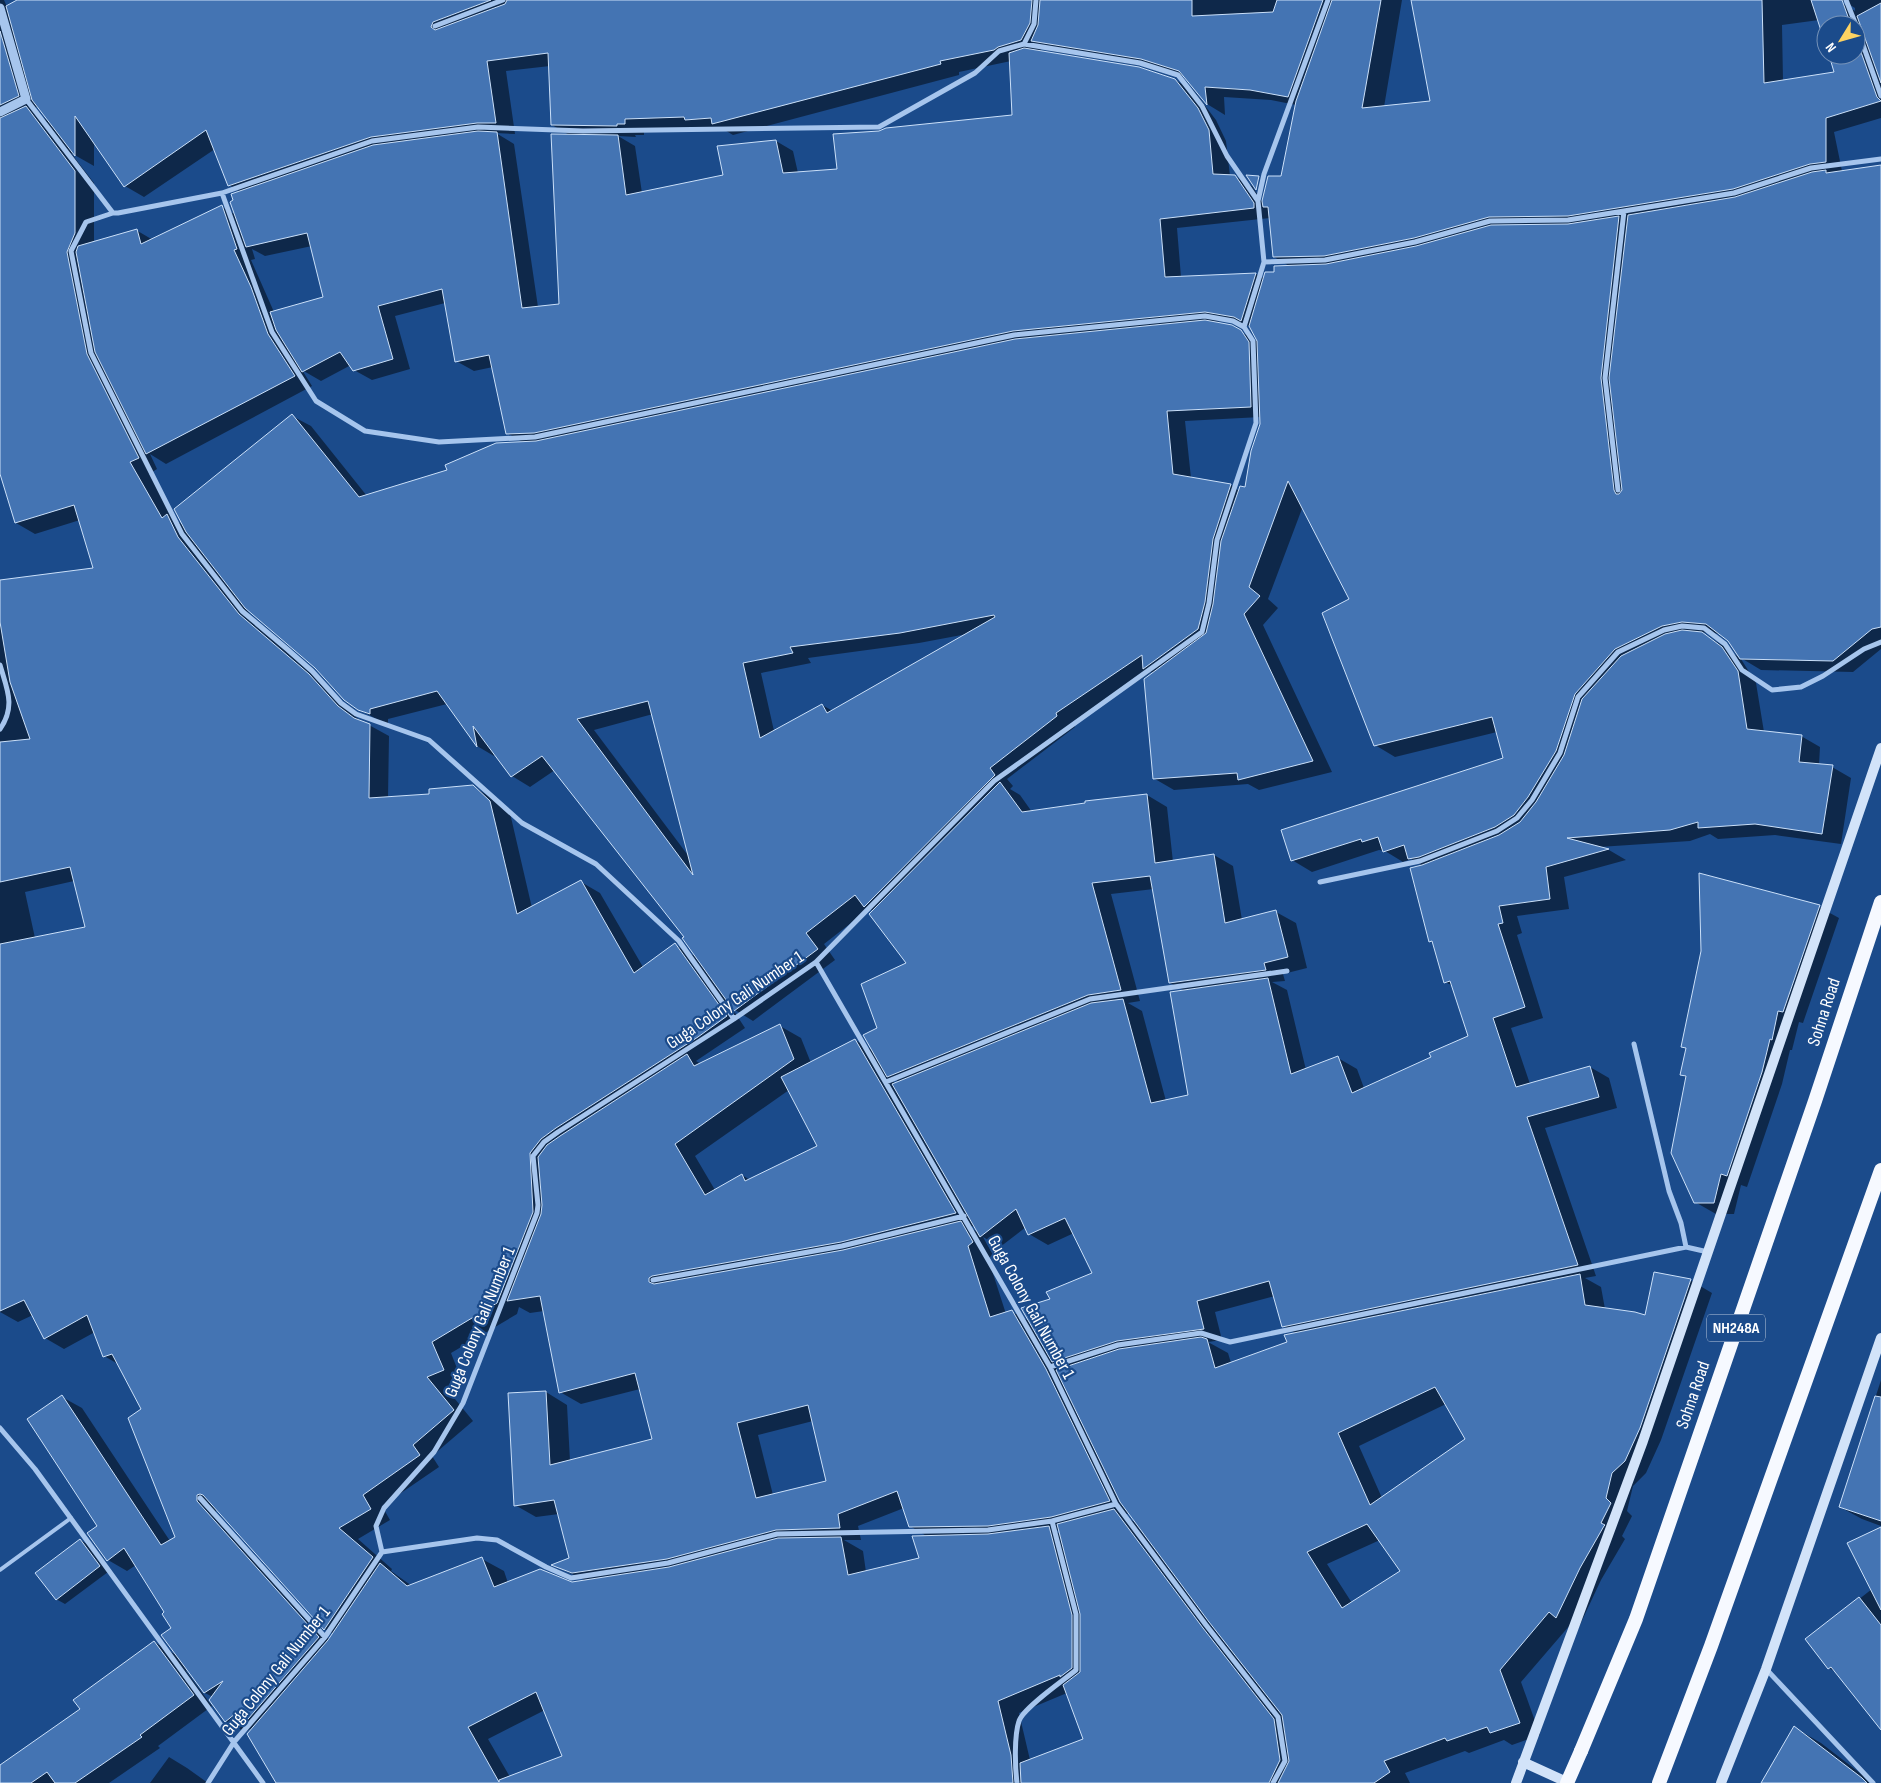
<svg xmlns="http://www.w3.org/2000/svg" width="1881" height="1783" font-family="'Sofia Sans Condensed',sans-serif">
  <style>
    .shadow { fill: #0007; fill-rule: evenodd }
    .building { fill: #4474b3; stroke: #cbe0f9; fill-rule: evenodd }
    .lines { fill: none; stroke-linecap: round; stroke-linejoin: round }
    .service { stroke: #a6c5ed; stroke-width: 4 }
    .minor { stroke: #a6c5ed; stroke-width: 5 }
    .tertiary { stroke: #a6c5ed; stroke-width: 9 }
    .secondary { stroke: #d2e3f9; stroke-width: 10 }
    .trunk { stroke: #f6f9ff; stroke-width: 14 }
    .trunk-bridge { stroke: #f6f9ff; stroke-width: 14 }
    .labels { text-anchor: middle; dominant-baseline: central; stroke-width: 4.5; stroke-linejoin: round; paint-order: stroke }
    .shield { fill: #1b4b8b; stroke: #bbc9dc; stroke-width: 1 }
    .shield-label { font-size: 16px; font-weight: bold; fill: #fff }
    .street-label { font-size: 18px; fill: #fff; stroke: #1b4b8b }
  </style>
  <rect width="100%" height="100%" fill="#1b4b8b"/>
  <path class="shadow" d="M0,0H4L7,7L20,0H1402L1384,107L1431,102L1413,0H1837L1855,11V8L1842,0H1881V118L1834,132L1842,171L1881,167V649L1853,672L1761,670L1741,658L1729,640L1721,634L1699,632L1722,645L1741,659L1756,683L1764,732L1801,736L1820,747L1819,765L1832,767L1851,778L1841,844L1775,835L1718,839L1710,834L1690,841L1599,847L1609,850L1626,860L1564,877L1569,909L1517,916L1522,933L1517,935L1543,1018L1511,1028L1530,1084L1590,1067L1609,1078L1617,1108L1545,1128L1596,1276L1585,1278L1601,1287L1605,1309L1646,1317L1690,1280L1712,1293L1661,1440L1646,1473L1633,1486L1627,1511L1632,1516L1622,1536L1625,1539L1601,1580L1578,1629L1570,1625L1521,1682L1540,1735L1512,1745L1504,1740L1469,1753L1465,1751L1405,1773L1410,1783H276L252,1730L250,1729L245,1732L226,1721L213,1697L205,1693L188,1669L186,1671L212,1706L158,1746L160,1748L109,1783H6L0,1774V1767L82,1709L154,1642L178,1656L173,1628L166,1613L136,1565L127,1571L108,1560L62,1397L82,1408L170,1541L177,1538L143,1409L118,1364L104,1356L95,1332L64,1349L45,1338L33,1315L18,1322L0,1312V582L95,569L80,520L35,534L16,523L0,469ZM1819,20L1826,42V25H1856V55H1830L1836,73L1783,81L1782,25ZM1043,46L1051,51L1162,69L1186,77L1207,104L1225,115L1224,97L1271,100L1296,105L1282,178L1263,203L1252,186L1234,176H1230L1226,141L1216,120L1193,90L1175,80L1040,52ZM1011,61L1014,116L879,133L839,170L798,173L793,151L776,141L725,176L642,193L635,146L618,136L636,137L635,135H644V130L723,129L733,135L959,75V72ZM550,66L552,125L571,136L560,305L538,307L514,144L496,133L515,134L506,71ZM39,106L50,122L31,110ZM94,142L125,186L144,197L215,149L229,185L241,192L236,215L222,207L153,240L136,230L94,243V183L71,153L94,166ZM1270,218L1274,257L1291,267L1265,279L1256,274L1181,277L1177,228ZM312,246L325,298L274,312L251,260L255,259L252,249L265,256ZM445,303L456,361L474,371L493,367L507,433L524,443L448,471L367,496L311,426L292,416L184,525L176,521L149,474L157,469L150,454L166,464L312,386L302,370L321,381L351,365L354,370L372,380L410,369L395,316ZM1223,321L1250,326L1260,343L1231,326L1212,322ZM1261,417V424L1246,488L1239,491L1231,485L1191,478L1185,421ZM1303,506L1351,599L1375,745L1395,757L1497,732L1505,759L1292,860L1312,872L1379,850L1385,851L1403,862L1411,859L1423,866L1430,941L1434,944L1445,982L1453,986L1470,1037L1433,1058L1364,1088L1357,1069L1338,1058L1306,1070L1287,990L1272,982L1285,981L1283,974L1307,968L1296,923L1276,912L1242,920L1233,866L1214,855L1173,862L1167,807L1147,795L1032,812L1020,795L1010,789L1013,786L1007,779L1075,727L1074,724L1151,672L1154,673L1155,779L1174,790L1248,784L1259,790L1332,772L1263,625L1278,608L1268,599ZM242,603L316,667L359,709L378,720L388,724V719L447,704L477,746L494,756V752L512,776L530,787L555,770L685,937L698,958L675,945L643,967L600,893L581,882L532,908L510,813L492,798L472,786L431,795L388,798L389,736L358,719L328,687L258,626ZM967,634L833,711L822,705L774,731L761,673L811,663L808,658L919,643ZM653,714L690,858L594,730ZM74,881L86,928L35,938L25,892ZM1154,889L1170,983L1185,991L1190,1096L1166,1101L1142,1011L1128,1003L1140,1001L1111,894ZM869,909L874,911L908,963L878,1028L874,1051L855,1040L811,1063L801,1038L780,1026L701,1064L696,1061L745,1028L732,1008L753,1021L835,960L824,944ZM891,1077L900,1082L895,1084ZM789,1090L818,1147L750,1180L742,1175L715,1190L695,1156ZM975,1226L979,1233L969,1227ZM1026,1227L1029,1234L1048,1245L1074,1233L1093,1274L1051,1300L1031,1322L1012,1312L1006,1314L988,1258L993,1255L983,1237L1000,1247ZM1275,1296L1283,1326L1297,1334L1288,1343L1231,1363L1228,1353L1208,1342L1222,1340L1215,1312ZM519,1307L530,1313L544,1311L560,1392L581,1404L640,1389L653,1439L570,1461L567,1405L546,1392L515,1505L536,1517L559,1514L571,1559L554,1565L586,1581L572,1584L508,1583L504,1571L482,1559L412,1586L391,1571L392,1569L358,1539L390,1520L382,1506L439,1467L432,1456L473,1421L446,1388L462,1381L451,1353L517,1314ZM1056,1362L1065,1368L1060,1370ZM1446,1404L1466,1439L1382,1498L1359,1446ZM813,1421L828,1482L773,1495L758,1435ZM216,1507L325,1629L334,1634L330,1640L216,1513ZM904,1508L910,1526L928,1537L921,1559L866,1572L863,1551L844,1540H861L858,1526ZM1130,1513L1138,1524L1122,1515ZM1060,1530L1061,1535L1055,1531ZM1380,1540L1402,1571L1352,1603L1327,1564ZM1067,1693L1085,1740L1030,1760L1019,1713ZM545,1710L564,1757L510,1777L488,1739Z
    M1819,907L1839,918L1803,1023L1799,1022L1792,1050H1790L1782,1084L1747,1187L1741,1185L1734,1214H1716L1695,1202L1687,1078L1681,1074Z
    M1881,1380V1526L1862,1519L1840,1507Z
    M1881,1529V1728L1837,1673L1829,1668L1807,1640L1872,1589Z
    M80,1540L89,1545L108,1572L65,1604L56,1599Z
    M1795,1728L1821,1743L1873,1783H1763Z
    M169,1757L187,1768L208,1783H150Z"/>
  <path class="building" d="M17,0H491L433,22L431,27L435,30L505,4L507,0H1032L1030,23L1021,40L998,47L994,50L940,61L941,64L712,124L711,118L685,120L684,117L625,119V124H617V126L551,125L548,53L487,61L496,123H477L371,137L228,186L206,130L124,187L75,116V156L32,100L6,6Z
    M1040,0H1192V16L1273,12L1277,0H1323L1288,97L1250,90L1205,87L1207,105L1179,71L1141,59L1031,41L1038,25Z
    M1332,0H1381L1362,108L1430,101L1411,0H1762L1764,83L1834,72L1829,55H1856V38L1877,97L1881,101L1826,118V162L1810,164L1733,189L1568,216L1489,217L1414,238L1324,256L1273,257L1268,207H1263L1262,201L1268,176H1281L1296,101Z
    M1811,0H1842L1851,25H1826V46Z
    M1881,3V83L1857,16Z
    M0,31L19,96L0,105Z
    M1024,48L1139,67L1175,79L1198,108L1209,130L1213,174L1235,175L1254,203V208L1160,219L1165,277L1256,273L1241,321L1234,317L1205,312L1013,331L534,433L506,434L489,355L455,362L442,289L378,306L393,359L353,371L340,352L302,372L276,330L270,312L323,297L307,233L246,247L230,202L233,200L231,194L373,145L478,131L497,132L522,308L559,304L551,134L618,135L626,195L723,175L717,146L776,140L783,173L837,169L833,134L879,131L886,128L1012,115L1009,53Z
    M26,106L75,171V233L67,252L87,354L139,458L130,462L162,518L167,514L178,537L239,614L309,674L338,706L354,718L370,724L369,798L429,794V789L473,785L490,801L517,914L581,880L634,973L675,943L727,1016L698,1037L556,1128L541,1139L530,1153L533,1212L497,1303L432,1342L444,1370L427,1377L454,1410L413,1445L420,1455L363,1495L371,1509L339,1528L373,1557L324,1630L203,1495L200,1494L197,1495V1501L319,1637L242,1726L235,1714L225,1722L209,1700L223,1681L204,1693L161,1635L171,1628L162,1614L164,1612L124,1548L107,1561L87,1533L97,1526L27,1419L62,1395L161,1545L175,1537L128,1418L141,1409L112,1354L103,1357L87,1315L44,1339L24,1300L0,1311V944L85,927L70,867L0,882V742L30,739L10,682L0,622V580L93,568L74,505L15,523L0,474V118Z
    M1881,165V627L1872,629L1833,661L1740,659L1728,641L1706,624L1682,622L1662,626L1615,649L1575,694L1556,751L1528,797L1514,815L1495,827L1419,857L1408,859L1404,845L1383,852L1378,837L1362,842L1361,839L1291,861L1281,830L1503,758L1492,717L1374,746L1322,613L1349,599L1288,481L1249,587L1260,596L1244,614L1313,761L1238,780L1237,773L1153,779L1144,679L1206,633L1213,604L1221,541L1240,486L1245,487L1251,451L1260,424L1257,341L1249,326L1265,272H1274V266L1326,264L1416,246L1491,225L1568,224L1619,216L1601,378L1614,490L1616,494H1619L1622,490L1609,378L1628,215L1735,197L1812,172L1826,170V173Z
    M1246,175L1259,176L1256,190Z
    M222,205L237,249L234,250L251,287L268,334L295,376L146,454L95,352L76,252L78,246L137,229L141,244Z
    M1205,320L1232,325L1241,330L1249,342L1251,407L1167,411L1173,474L1231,484L1213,539L1205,602L1198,629L1143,669L1142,655L1056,713L1057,716L990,768L995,775L864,907L855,895L806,933L818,949L734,1011L682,938L684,937L542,756L511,777L473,726L477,747L437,691L370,709V714L358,710L344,700L315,668L245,608L186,532L174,509L292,414L359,497L447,470L445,465L496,443L536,441L1015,339ZM994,615L995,617L827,713L822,704L760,738L743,663L793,653L790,647L900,633ZM648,701L693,875L577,719Z
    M1682,630L1702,632L1722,647L1738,671L1747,729L1802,735L1799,762L1833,765L1822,834L1755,824L1698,828V822L1670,830L1567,838L1609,849L1546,867L1550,899L1499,906L1503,923L1498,924L1525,1007L1493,1018L1516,1087L1590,1066L1599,1097L1527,1117L1578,1265L1282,1327L1269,1281L1197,1301L1204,1329L1117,1341L1052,1362L1021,1308L1050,1299L1046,1292L1092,1273L1065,1218L1028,1235L1016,1209L980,1237L892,1084L1091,1003L1123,999L1151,1103L1188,1095L1170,992L1268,978L1291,1074L1338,1056L1352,1093L1431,1057L1429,1053L1468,1036L1450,981L1444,983L1432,941L1429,942L1410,868L1422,865L1499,835L1520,822L1536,802L1564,755L1582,699L1621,656L1665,634Z
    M1000,782L1022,812L1085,803V801L1147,794L1155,863L1214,854L1225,923L1276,910L1288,957L1264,963L1266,970L1169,983L1150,876L1092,883L1121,990L1088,995L887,1077L863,1035L877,1028L861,984L906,963L869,914Z
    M1699,873L1820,905L1783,1012L1778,1011L1772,1040L1770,1039L1762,1072L1727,1176L1721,1174L1714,1203H1694L1671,1153L1686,1076L1680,1075L1686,1048L1681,1047L1701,951Z
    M780,1024L794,1059L675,1144L705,1195L742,1174L745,1181L817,1146L781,1077L855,1039L956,1213L841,1242L652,1276L649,1278V1282L654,1284L843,1250L961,1221L973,1242L968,1246L990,1317L1012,1310L1046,1369L1110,1501L1051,1517L988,1526L909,1527L897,1491L838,1514L840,1528L776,1530L667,1559L572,1573L551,1565L569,1558L554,1500L514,1506L508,1393L546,1391L550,1465L652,1439L635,1373L559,1393L540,1296L507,1301L541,1214L542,1205L538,1157L547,1145L560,1136L687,1054L694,1066ZM808,1405L826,1481L756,1498L737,1423Z
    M1654,1272L1691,1279L1690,1282L1640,1428L1625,1461L1612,1473L1606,1498L1611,1503L1601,1523L1605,1525L1604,1526L1580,1568L1556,1618L1549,1612L1500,1670L1520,1723L1490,1733L1487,1727L1447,1741L1445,1738L1384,1761L1390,1772L1374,1783H1278L1289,1761L1282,1715L1209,1622L1120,1502L1056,1370L1119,1349L1201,1337L1207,1339L1215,1368L1287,1342L1284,1335L1580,1274L1585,1305L1635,1312L1645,1315ZM1435,1387L1465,1439L1370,1505L1338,1433ZM1367,1524L1400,1571L1342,1608L1307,1552Z
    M1875,1396L1881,1397V1521L1839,1507Z
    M1114,1509L1203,1628L1274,1719L1280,1760L1269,1783H1021L1020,1763L1083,1739L1063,1685L1080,1672V1614L1057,1524Z
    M1049,1526L1072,1615V1668L1060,1677V1675L998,1701L1011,1755L1013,1783H276L247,1734L328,1640L380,1563L407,1586L482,1557L494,1587L540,1569L572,1582L669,1567L778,1538L841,1537L848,1575L919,1558L912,1536L988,1534ZM536,1692L562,1756L499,1780V1782L468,1727Z
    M1881,1527V1610L1847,1543Z
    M80,1539L100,1566L56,1600L35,1573Z
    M1859,1597L1881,1625V1730L1831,1667L1828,1669L1805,1639Z
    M154,1641L194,1695L140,1735L142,1737L75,1783H55L47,1772L31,1783H0V1765L80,1709L73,1700Z
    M1794,1726L1862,1778L1867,1783H1761Z"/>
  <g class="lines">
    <path class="service" d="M0,1570L71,1518"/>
    <path class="minor" d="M1846,0L1856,25
      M1856,25L1881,96
      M435,26L503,0
      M1024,44L1034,24L1036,0
      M26,99L113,213H118L222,193L372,141L478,127L583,131L879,127L975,73L999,51L1024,44L1140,63L1178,75L1202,106L1227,156L1258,201
      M113,213L86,222L71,251L91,353L182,534L242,611L287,649L312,671L341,703L356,714L429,740L522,823L596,864L679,941L734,1019
      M1264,262L1325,260L1415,242L1490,221L1568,220L1624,211L1734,193L1811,168L1881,159
      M1244,327L1264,262L1258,201L1264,174L1328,0
      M1618,490L1605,378L1624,211
      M0,665C7,689 16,706 0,729
      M1320,882L1420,861L1497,831L1517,818L1532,800L1560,753L1578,697L1618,652L1664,630L1682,626L1704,628L1725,644L1742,670L1772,690L1801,687L1823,676L1864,649L1881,642
      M816,962L1050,1367L1116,1504L1206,1625L1278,1717L1285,1761L1273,1783
      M1634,1044L1669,1191L1681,1223L1686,1247
      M886,1082L1090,999L1287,971
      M653,1280L842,1246L964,1216
      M1050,1367L1118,1345L1201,1333L1230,1342L1686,1247L1708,1252
      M0,1428L35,1469L263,1783
      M200,1498L325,1637
      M382,1552L477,1538L497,1540L546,1567L571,1578L668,1563L777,1534L988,1530L1052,1521L1116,1504
      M1767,1670L1873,1783
      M208,1783L234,1742L325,1637L382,1552L376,1526L384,1508L434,1452L463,1403L537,1213L538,1205L533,1156L544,1142L558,1132L734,1019L816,962L994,781L1202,632L1209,603L1217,540L1256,423L1253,341L1244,327L1233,321L1205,316L1014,335L535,437L439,442L365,431L316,401L272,332L222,193
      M1017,1783C1015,1767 1014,1736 1019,1721C1023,1708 1064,1680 1076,1670V1614L1052,1521"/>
    <path class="tertiary" d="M0,8L26,99L0,112"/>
    <path class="secondary" d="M1523,1762L1569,1783
      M1516,1783L1643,1441L1881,748
      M1721,1783L1766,1669L1881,1338"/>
    <path class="trunk" d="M1581,1751L1636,1619L1815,1101L1881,902
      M1659,1783L1711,1646L1881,1170"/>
    <path class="trunk-bridge" d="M1567,1783L1581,1751"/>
  </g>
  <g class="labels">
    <rect class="shield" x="1707" y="1314.5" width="58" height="27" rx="4"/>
    <g class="shield-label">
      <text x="1736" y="1328">NH248A</text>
    </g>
    <g class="street-label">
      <text transform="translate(735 1000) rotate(-34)">Guga Colony Gali Number 1</text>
      <text transform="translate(1824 1012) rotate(-72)">Sohna Road</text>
      <text transform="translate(1031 1307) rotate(61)">Guga Colony Gali Number 1</text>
      <text transform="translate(480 1322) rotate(-68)">Guga Colony Gali Number 1</text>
      <text transform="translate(1693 1395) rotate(-71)">Sohna Road</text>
      <text transform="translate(276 1671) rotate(-51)">Guga Colony Gali Number 1</text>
    </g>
  </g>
  <g transform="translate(1841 40) rotate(233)"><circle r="24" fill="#1b4b8b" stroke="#7693b9"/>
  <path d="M0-4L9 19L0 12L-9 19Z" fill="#fed362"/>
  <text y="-8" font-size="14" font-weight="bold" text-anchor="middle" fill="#ffffff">N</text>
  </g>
</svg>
